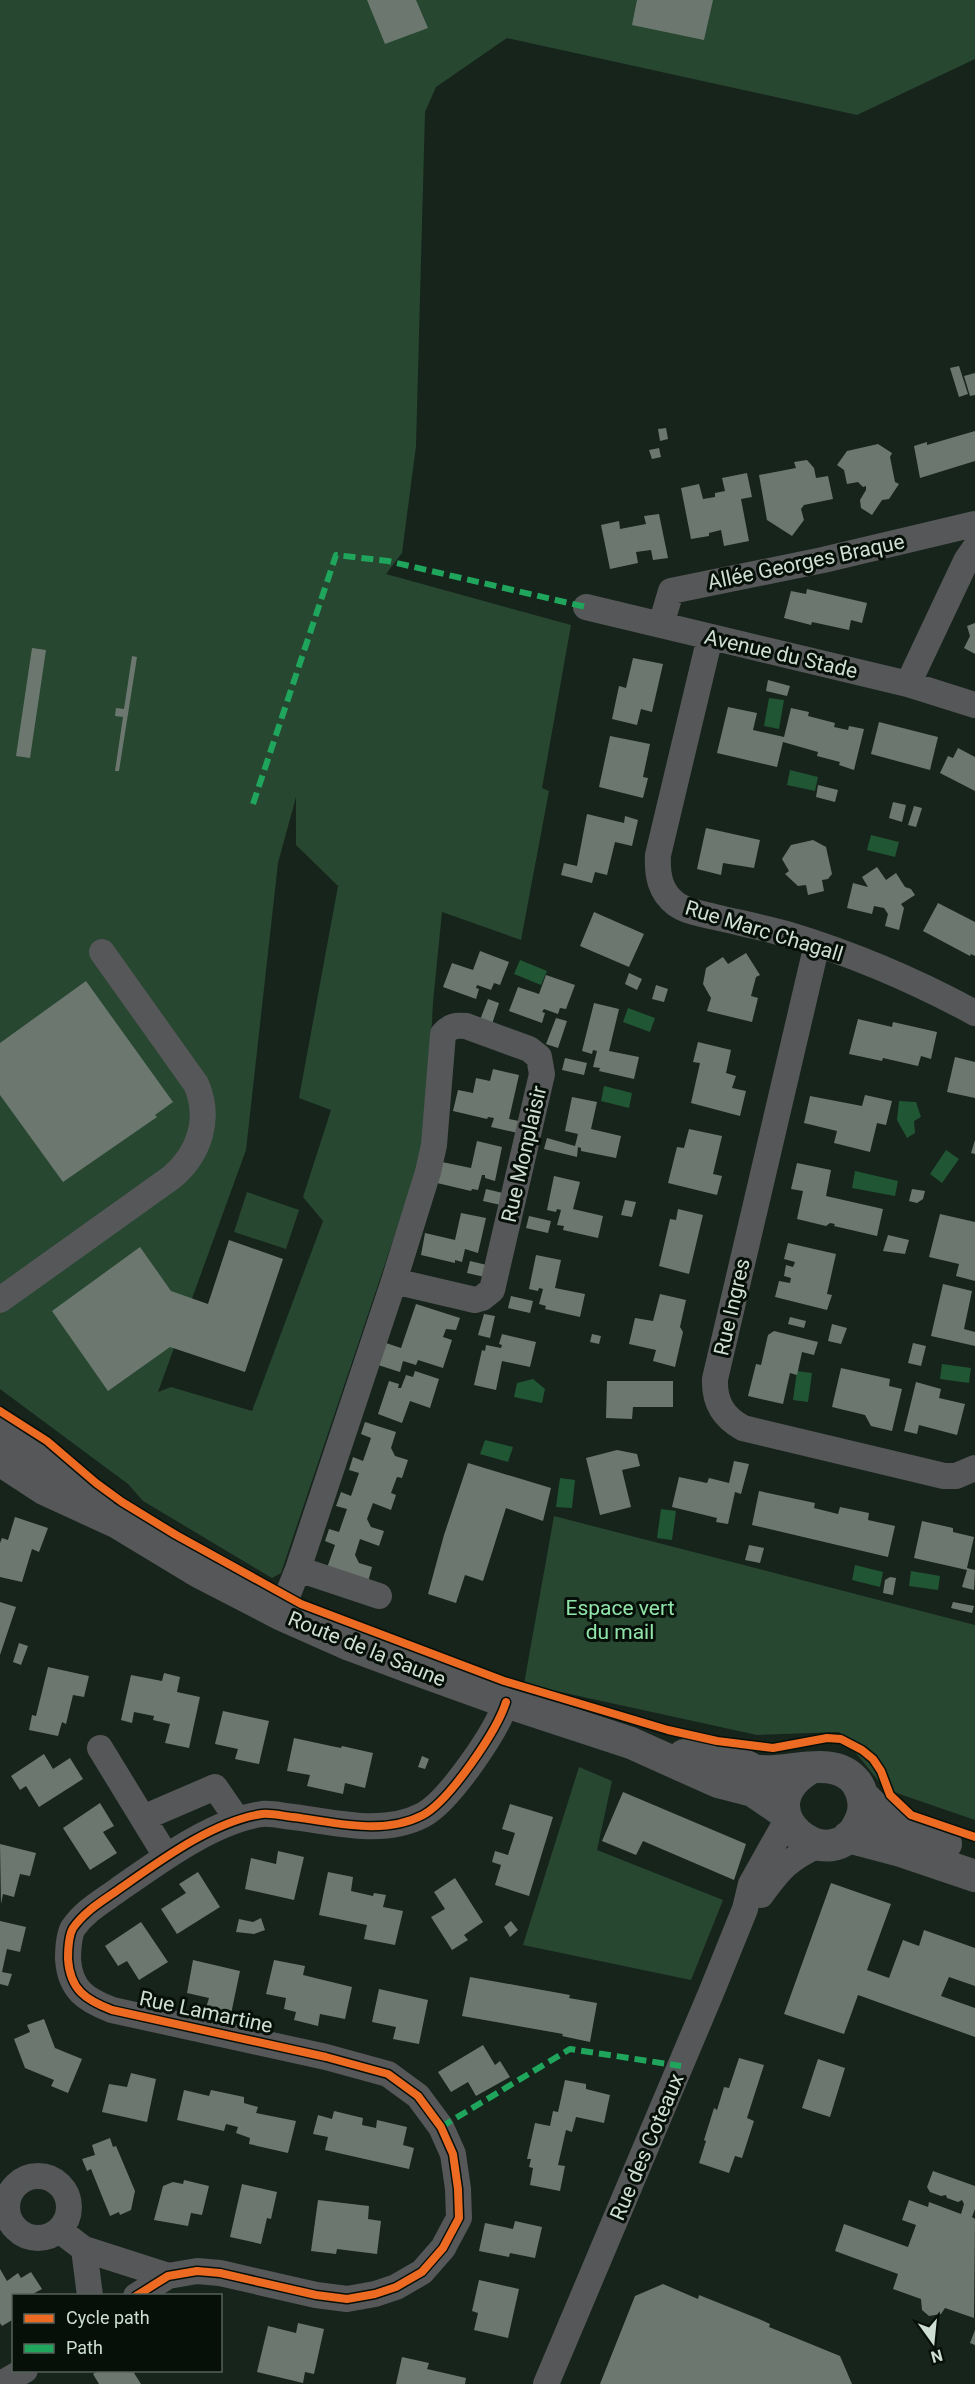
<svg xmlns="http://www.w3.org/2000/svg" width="975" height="2384" font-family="Roboto,sans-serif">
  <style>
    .green { fill: #274731; fill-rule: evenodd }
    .water { fill: #205634 }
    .building { fill: #6c786f }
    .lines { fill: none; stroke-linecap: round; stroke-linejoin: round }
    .minor { stroke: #565758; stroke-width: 26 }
    .tertiary { stroke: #565758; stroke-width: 32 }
    .quiet { stroke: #20a55d; stroke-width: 6; stroke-dasharray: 12 6; stroke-linecap: butt }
    .cycleway-casing { stroke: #061009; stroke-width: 11 }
    .cycleway { stroke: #ed6a23; stroke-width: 8 }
    .labels { text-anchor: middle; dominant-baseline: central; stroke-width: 6; stroke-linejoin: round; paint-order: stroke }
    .street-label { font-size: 21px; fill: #cfded3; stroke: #061009 }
    .park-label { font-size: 21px; fill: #91e4aa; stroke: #061009 }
  </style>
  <rect width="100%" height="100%" fill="#17241b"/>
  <path class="green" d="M0,0H975V59L857,115L507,38L436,87L425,112L416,446L402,553L386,574L571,625L542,788L549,791L521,940L442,912L433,1002L427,1120L420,1160L281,1573L272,1578L143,1501L128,1484L0,1389ZM296,797V845L338,886L299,1098L331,1110L303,1197L323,1221L252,1411L171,1387L158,1392L246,1150L278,863Z
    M247,1192L299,1210L286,1249L234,1232Z
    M554,1516L975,1625V1820L885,1789L839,1732L757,1735L524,1684Z
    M579,1767L612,1781L597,1850L723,1900L691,1980L523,1945Z"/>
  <path class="water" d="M769,698L784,700L779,729L764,726Z
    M790,770L818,777L815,791L787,785Z
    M871,835L899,842L895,857L867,850Z
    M520,960L547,971L541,985L514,974Z
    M628,1008L655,1018L650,1032L623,1022Z
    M604,1086L632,1093L629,1108L601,1101Z
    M899,1101L916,1102L921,1117L914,1121L915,1133L907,1138L897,1120Z
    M946,1150L959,1159L942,1183L930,1174Z
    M855,1171L898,1181L895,1196L852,1188Z
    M942,1364L971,1368L969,1383L940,1379Z
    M797,1371L812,1373L808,1402L793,1400Z
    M533,1379L545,1389L542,1403L514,1397L517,1383Z
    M485,1440L513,1447L508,1462L480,1454Z
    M560,1478L575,1480L572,1508L556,1507Z
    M661,1509L676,1511L672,1540L657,1538Z
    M855,1565L883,1572L880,1587L852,1580Z
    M911,1571L940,1576L938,1590L909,1586Z"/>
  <path class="building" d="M367,0H416L428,28L385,44Z
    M637,0H713L704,40L632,25Z
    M959,366L968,394L959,397L950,368Z
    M975,373V395L970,396L964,376Z
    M666,428L668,439L660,441L658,429Z
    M975,431V461L920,478L914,446L927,442V445Z
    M878,444L892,453L890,457L895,482L899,484L889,499L882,500L872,515L861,508L860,500L866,490V486L863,487L858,482L847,484L844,470L837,465L847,451Z
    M659,448L661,457L652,459L649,450Z
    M807,460L814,468L816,478L828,476L833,499L804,505L801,509L804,520L792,536L767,520L759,475L796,468L794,462Z
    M747,473L752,497L741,499L749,541L724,546L721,530L709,533V536L691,539L681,488L699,484L703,499L715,497V493L725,491L722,478Z
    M659,514L668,558L653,560L651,550L636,552L638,563L610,569L601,525L619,521L620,529L646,524L644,516Z
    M807,589L867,603L862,623L851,620L849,630L812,622L811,625L784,618L791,591L806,594Z
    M975,623V654L964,648L970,636L967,626Z
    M32,648L46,650L30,758L16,756Z
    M132,656L137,657L119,771H115L123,717L115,716L116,708L124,709Z
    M633,658L663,664L652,712L641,709L637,725L612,719L619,686L626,688Z
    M768,680L790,686L787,696L766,691Z
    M728,707L757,713L753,730L784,737L791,708L809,712L808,716L835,723L834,727L848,730L849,726L864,729L854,770L839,765L840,762L817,756L818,752L783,742L777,767L717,753Z
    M879,722L938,737L930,770L871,754Z
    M610,736L650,744L643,777L648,778L643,798L599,787Z
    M958,748L975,757V791L940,773L948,756L953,758Z
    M818,785L838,790L835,802L816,797Z
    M893,802L906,805L902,822L889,818Z
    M914,806L922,808L916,827L908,825Z
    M587,814L624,823L625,816L638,820L632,846L615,842L607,875L595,872L592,883L561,875L564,863L577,866Z
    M706,828L760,840L754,868L723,863L721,875L697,869Z
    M813,840L826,847L832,874L828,879L822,880L824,891L808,895L806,885L798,886L785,874L789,871L782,859L791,845Z
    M877,867L886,880L896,873L905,887L911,889L915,895L901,904L904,908L899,930L885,926L888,914L884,908L874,906L872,914L847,908L853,883L868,887L862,877Z
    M938,903L975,922V956L971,954L970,956L923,931Z
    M594,912L644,934L629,967L580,946Z
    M480,951L509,962L500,985L494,983L491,990L477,985L476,988L479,989L476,999L443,987L452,963L473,970Z
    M746,953L760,975L756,977L751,996L758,998L752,1022L707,1011L711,998L703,984L706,968L723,957L728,964Z
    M629,973L642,979L637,990L625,984Z
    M546,975L575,985L566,1009L560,1008L558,1014L544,1009L542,1012L545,1013L542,1023L509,1011L518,987L539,994Z
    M86,981L173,1102L155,1115L157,1117L63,1182L0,1095V1043Z
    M656,985L668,989L664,1002L652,999Z
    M488,999L499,1003L492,1024L480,1020Z
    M594,1003L619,1009L609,1051L639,1057L634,1079L599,1071L600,1068L593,1067L597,1051L593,1050L592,1054L582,1051Z
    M556,1018L567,1021L558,1048L546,1044Z
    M858,1019L892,1027L893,1022L937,1032L931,1059L921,1056L918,1066L883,1058L882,1061L849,1054Z
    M698,1042L731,1050L726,1073L736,1076L732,1088L746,1091L740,1116L691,1103L700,1063L693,1062Z
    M955,1057L975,1062V1098L947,1092Z
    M565,1058L587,1063L584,1075L562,1070Z
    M493,1069L519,1075L509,1119L524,1122L522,1134L491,1127L494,1118L488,1117L487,1119L453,1111L458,1090L473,1093L476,1078L490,1081Z
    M865,1095L892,1101L886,1125L877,1123L870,1152L834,1143L837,1131L804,1123L810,1096L862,1106Z
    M572,1097L597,1102L591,1129L621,1136L616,1158L581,1151V1148L578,1147L577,1157L544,1149L547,1138L575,1146L578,1134L565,1131Z
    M689,1129L722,1136L713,1174L722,1176L717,1195L668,1183L677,1147L684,1148Z
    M975,1140V1154L971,1153Z
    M477,1141L502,1147L495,1181L485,1178V1175H482L478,1190L472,1189L471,1191L437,1183L442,1162L471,1168Z
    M797,1163L831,1170L826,1196L883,1209L877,1236L834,1226L835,1224L830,1223L826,1226L797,1219L803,1191L791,1189Z
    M554,1176L580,1182L573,1209L603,1216L598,1238L563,1230L564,1226L557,1225L561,1210L557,1209L556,1212L547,1210Z
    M486,1189L507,1194L505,1206L483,1201Z
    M912,1189L925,1191L923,1199L917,1203L909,1201Z
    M625,1200L636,1202L632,1217L621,1215Z
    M678,1209L703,1215L689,1274L659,1266L670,1219L676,1220Z
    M461,1213L486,1218L478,1253L465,1249L462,1262L455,1260V1263L421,1255L425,1233L455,1240Z
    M940,1214L975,1222V1281L956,1276L959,1264L929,1257Z
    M529,1216L551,1221L548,1233L526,1228Z
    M888,1235L909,1240L905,1254L883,1251Z
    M229,1240L283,1259L245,1372L170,1347L108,1391L52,1311L140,1247L171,1291L208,1304Z
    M788,1243L836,1254L827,1294L832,1295L827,1310L775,1297L779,1281L790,1283L791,1278L784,1276L786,1265L793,1267L795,1262L784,1259Z
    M536,1255L561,1260L555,1288L585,1294L580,1317L545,1309L546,1306L539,1304L543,1289L539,1288L538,1291L529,1289Z
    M470,1261L491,1266L489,1278L467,1273Z
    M943,1284L972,1291L964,1329L975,1332V1346L931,1336Z
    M660,1294L686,1300L680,1327L683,1332L675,1367L653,1361L656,1350L629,1344L635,1318L653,1321Z
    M511,1296L533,1301L530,1313L508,1308Z
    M416,1304L460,1318L456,1330L446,1329L443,1337L452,1340L443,1368L418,1360L416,1365L403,1361L400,1372L378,1365L386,1343L401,1348Z
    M484,1314L495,1316L490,1338L478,1335Z
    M790,1317L806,1321L804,1328L788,1324Z
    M832,1324L847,1328L841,1344L828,1341Z
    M774,1331L818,1342L814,1355L802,1352L797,1375L790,1373L783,1404L748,1396L756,1364L761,1365L768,1335Z
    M502,1334L536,1342L530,1367L502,1361L496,1390L474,1385L482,1350L485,1351L486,1345L501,1348L502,1345L499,1344Z
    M592,1334L601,1336L599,1344L590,1342Z
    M913,1343L926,1346L921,1366L908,1363Z
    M841,1368L890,1379L889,1386L902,1389L892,1431L871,1426L865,1415L832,1407Z
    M415,1371L439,1379L430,1408L410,1401L402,1423L378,1414L389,1381L399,1384L398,1388H401L406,1375L413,1377Z
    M607,1381H673V1407H633L632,1419L606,1418Z
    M916,1382L941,1389L939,1398L965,1404L957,1435L919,1425L917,1434L904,1431Z
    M365,1422L396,1432L391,1448L395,1456L408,1460L402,1478L397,1477L391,1493L396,1495L391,1510L373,1503L367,1519L371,1527L384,1531L379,1546L360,1539L355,1555L359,1563L372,1567L368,1582L327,1568L335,1545L325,1541L329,1529L339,1532L347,1509L336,1506L341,1492L351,1496L359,1473L349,1470L353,1457L363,1461L371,1438L361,1434Z
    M617,1450L637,1454L640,1466L622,1470L631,1507L600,1515L586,1458Z
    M734,1461L749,1464L741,1494L735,1492L728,1524L716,1522L717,1518L672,1507L679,1477L707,1483L709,1478L729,1483Z
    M468,1463L551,1488L543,1521L506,1508L483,1581L465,1575L456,1603L428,1594L444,1535Z
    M759,1491L815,1503L814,1508L838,1514L840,1507L869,1513L868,1520L895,1526L888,1557L752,1525Z
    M15,1517L48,1528L39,1552L32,1549L22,1582L0,1577V1543L2,1538L8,1540Z
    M922,1521L953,1528V1532L974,1537L967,1568L975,1570L974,1590L962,1587L967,1570L914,1558Z
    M749,1545L764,1548L760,1563L745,1560Z
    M890,1577L896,1578L893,1595L883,1593L885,1580Z
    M0,1602L16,1607L0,1655Z
    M953,1602L974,1606L972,1613L951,1608Z
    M19,1643L28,1646L21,1665L13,1662Z
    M48,1667L89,1676L84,1697L73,1695L66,1724L62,1722L58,1736L29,1730L32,1715L36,1716Z
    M164,1673L180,1677L177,1692L200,1697L189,1748L165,1743L170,1724L153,1720L154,1716L134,1712L132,1723L121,1720L131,1675L162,1681Z
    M223,1711L269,1721L259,1764L235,1759L238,1749L215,1744Z
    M294,1738L331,1746L341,1748L342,1746L373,1753L365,1788L345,1783L343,1794L307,1786L310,1775L287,1771Z
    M44,1754L53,1769L70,1758L83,1779L39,1807L26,1786L20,1790L11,1776Z
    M422,1756L429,1759L425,1769L418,1767Z
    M623,1792L746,1844L734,1880L643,1841L636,1855L602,1841Z
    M100,1803L114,1826L103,1832L117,1853L90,1870L63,1828Z
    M510,1804L553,1817L529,1896L495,1885L501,1865L492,1862L495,1851L508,1855L515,1833L502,1829Z
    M0,1844L36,1853L30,1876L20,1874L14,1897L3,1894L1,1904Z
    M278,1851L304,1857L294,1900L245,1889L251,1858L276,1864Z
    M198,1872L220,1907L177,1934L161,1909L186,1893L179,1884Z
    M328,1872L353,1877L351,1891L373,1896L374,1893L386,1895L383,1907L403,1911L395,1945L364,1939L367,1925L319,1915Z
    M455,1878L483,1922L464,1935L468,1940L452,1950L431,1917L445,1909L434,1892Z
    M831,1883L891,1904L867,1970L889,1978L903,1940L919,1946L924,1930L975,1948V1986L949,1977L941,1996L975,2008V2037L858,1995L844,2034L784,2014Z
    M261,1918L265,1930L254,1934L236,1932L239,1919L253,1922Z
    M0,1921L26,1927L20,1952L7,1949L2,1972L12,1974L8,1986L0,1984Z
    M511,1921L518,1930L510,1937L504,1927Z
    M141,1922L168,1962L139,1980L127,1961L118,1966L105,1946Z
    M193,1960L240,1971L231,2014L206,2008L209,1998L187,1993Z
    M274,1960L305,1966L303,1975L352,1987L345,2019L320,2014L318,2026L294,2020L296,2012L284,2009L286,1998L266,1994Z
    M470,1977L570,1995L569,1998L597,2003L590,2042L562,2036L563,2034L462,2016Z
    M379,1989L428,2000L419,2044L393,2039L396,2027L372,2022Z
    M44,2019L55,2048L82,2059L68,2093L51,2086L54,2080L25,2068L14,2039L30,2032L27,2025Z
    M483,2045L495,2065L500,2061L510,2077L476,2096L468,2082L451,2092L438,2072Z
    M739,2058L764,2065L747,2118L754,2121L742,2158L735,2156L729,2173L699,2163L706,2141L704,2140L714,2108L717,2110L724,2087L729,2088Z
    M818,2059L845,2068L830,2117L802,2108Z
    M131,2073L156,2079L147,2122L102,2112L109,2084L127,2087Z
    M565,2080L586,2084V2089L610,2095L604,2123L576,2117L572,2132L566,2130L558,2165L565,2166L560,2191L530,2185L533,2168L529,2167L531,2159H527L535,2123L550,2126L553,2111L558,2112Z
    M184,2090L209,2096L211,2090L244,2097V2103L258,2107L256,2113L296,2121L288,2153L249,2144L250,2138L236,2133L238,2127L226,2124L224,2131L177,2120Z
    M334,2111L363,2118L362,2125L376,2128L377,2120L407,2127L403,2145L414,2148L409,2169L325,2150L328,2137L313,2134L318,2115L332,2119Z
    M110,2138L113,2147L116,2146L135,2191L131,2210L120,2215L119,2212L110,2216L91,2169L87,2171L82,2159L95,2155L92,2145Z
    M933,2171L975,2186V2209L972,2217L975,2219L974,2318L945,2308L941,2314L929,2316L922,2310L921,2299L893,2289L898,2274L835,2251L844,2224L908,2247L916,2225L902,2220L909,2200L928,2207L929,2202L961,2214L964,2204L962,2200L958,2202L947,2198L946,2195L941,2196L930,2192L927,2187Z
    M184,2180L209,2186L202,2215L191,2213L188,2226L154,2220L163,2186L173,2182L183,2184Z
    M242,2184L277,2192L271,2219L267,2218L261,2244L230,2237Z
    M318,2200L369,2206L368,2219L381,2221L377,2254L337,2249L336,2254L311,2251Z
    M515,2221L542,2227L535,2258L510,2253L509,2257L479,2251L485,2223L513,2229Z
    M0,2269L7,2281L18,2273L21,2278L31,2272L42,2289L31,2295H14V2319L2,2326L0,2323Z
    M479,2280L519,2289L508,2338L474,2330L478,2313L472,2311Z
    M663,2284L698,2299L699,2295L759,2319L770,2324L769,2327L840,2356L852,2384H600L635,2296Z
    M298,2323L324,2329L314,2374L305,2372L303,2383L257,2372L268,2326L296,2333Z
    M975,2330V2345L970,2343Z
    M402,2357L429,2363L427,2369L466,2378L465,2384H396Z
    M99,2370H139L134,2373L141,2384H99L93,2374Z"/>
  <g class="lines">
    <path class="minor" d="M586,607L908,684L975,705
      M661,625L671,591L823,560L975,524
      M710,637L658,855C657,875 660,892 676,904C687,912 703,914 715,917C740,923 766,928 790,935C852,954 918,982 975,1013
      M908,684L966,561L975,548
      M817,944L715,1379C714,1402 723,1417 743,1428L944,1476H956L975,1468
      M0,1300L172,1177C200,1153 211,1118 196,1084L102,952
      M298,1569L379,1596
      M280,1614L298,1569L394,1281L428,1172L434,1145L443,1034C450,1026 456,1025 466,1026L529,1049L539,1057L542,1074L492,1290L482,1298L475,1300L394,1281
      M100,1748L166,1856
      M143,1818L215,1787L237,1819
      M761,1895C780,1869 788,1859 819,1845
      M7 2207a31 31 0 1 1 62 0a31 31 0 1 1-62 0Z
      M59,2230L84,2249L168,2276
      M84,2249L90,2296
      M136,2296L168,2276L197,2271L220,2273L316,2295L347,2299L375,2294L396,2287L422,2272L443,2248L459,2218L458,2189L453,2154L441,2127L418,2096L388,2074L326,2057L112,2010C86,2000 70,1990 68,1959C68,1951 69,1935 73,1928C85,1911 101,1902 118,1890C158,1862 213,1821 262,1814C272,1813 283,1816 293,1817C335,1822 383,1836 423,1815C449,1801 497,1731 506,1702
      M1,2384L25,2370
      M546,2384L711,1993L745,1909L751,1884L787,1820"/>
    <path class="tertiary" d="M0,1428C37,1447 67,1476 98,1504
      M0,1456L6,1464L44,1489L118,1523L199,1572L280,1614L350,1645L409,1667L506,1702L631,1743L718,1782L753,1791L785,1813
      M684,1755C702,1758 721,1759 739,1763C746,1765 753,1771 760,1771C791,1774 834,1754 856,1782C864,1793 866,1809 860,1821C833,1884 740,1811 809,1769
      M862,1795C891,1826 908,1830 946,1844
      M848,1837L901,1851L975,1876"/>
    <path class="quiet" d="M253,804L336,555L388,561L586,607
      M441,2127L570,2049L681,2066"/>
    <defs>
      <path id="cycleway" d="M0,1411L47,1441L96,1483L122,1502L176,1535L301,1604L504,1681L668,1730L717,1741L773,1748L827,1738L841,1739L862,1750L873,1759L881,1771L890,1795L911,1815L975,1837
        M136,2296L168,2276L197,2271L220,2273L316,2295L347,2299L375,2294L396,2287L422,2272L443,2248L459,2218L458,2189L453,2154L441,2127L418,2096L388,2074L326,2057L112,2010C86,2000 70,1990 68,1959C68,1951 69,1935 73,1928C85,1911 101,1902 118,1890C158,1862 213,1821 262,1814C272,1813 283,1816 293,1817C335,1822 383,1836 423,1815C449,1801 497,1731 506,1702"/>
    </defs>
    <use href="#cycleway" class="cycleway-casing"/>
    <use href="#cycleway" class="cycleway"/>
  </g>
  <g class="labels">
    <g class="street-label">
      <text transform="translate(806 562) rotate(-12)">Allée Georges Braque</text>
      <text transform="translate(781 654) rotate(13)">Avenue du Stade</text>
      <text transform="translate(764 931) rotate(17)">Rue Marc Chagall</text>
      <text transform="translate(524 1154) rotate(-77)">Rue Monplaisir</text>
      <text transform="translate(732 1307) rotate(-77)">Rue Ingres</text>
      <text transform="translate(367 1649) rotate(22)">Route de la Saune</text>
      <text transform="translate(206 2012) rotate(12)">Rue Lamartine</text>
      <text transform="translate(647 2147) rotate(-67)">Rue des Coteaux</text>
    </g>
    <g class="park-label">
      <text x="620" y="1608">Espace vert<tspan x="620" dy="24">du mail</tspan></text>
    </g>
  </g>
  <rect x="12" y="2294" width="210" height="78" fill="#061009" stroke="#56625a" stroke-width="1.5"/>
  <rect x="24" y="2314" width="30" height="9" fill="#ed6a23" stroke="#56625a" stroke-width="1.5"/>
  <text x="66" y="2324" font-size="18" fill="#cfded3">Cycle path</text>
  <rect x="24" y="2344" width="30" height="9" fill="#20a55d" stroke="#56625a" stroke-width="1.5"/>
  <text x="66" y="2354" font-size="18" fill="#cfded3">Path</text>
  <g transform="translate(933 2342) rotate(165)" stroke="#061009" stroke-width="4.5" paint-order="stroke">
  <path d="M0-4.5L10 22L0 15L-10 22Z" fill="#cfded3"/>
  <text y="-9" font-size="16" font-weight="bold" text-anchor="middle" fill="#cfded3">N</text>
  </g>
</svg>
